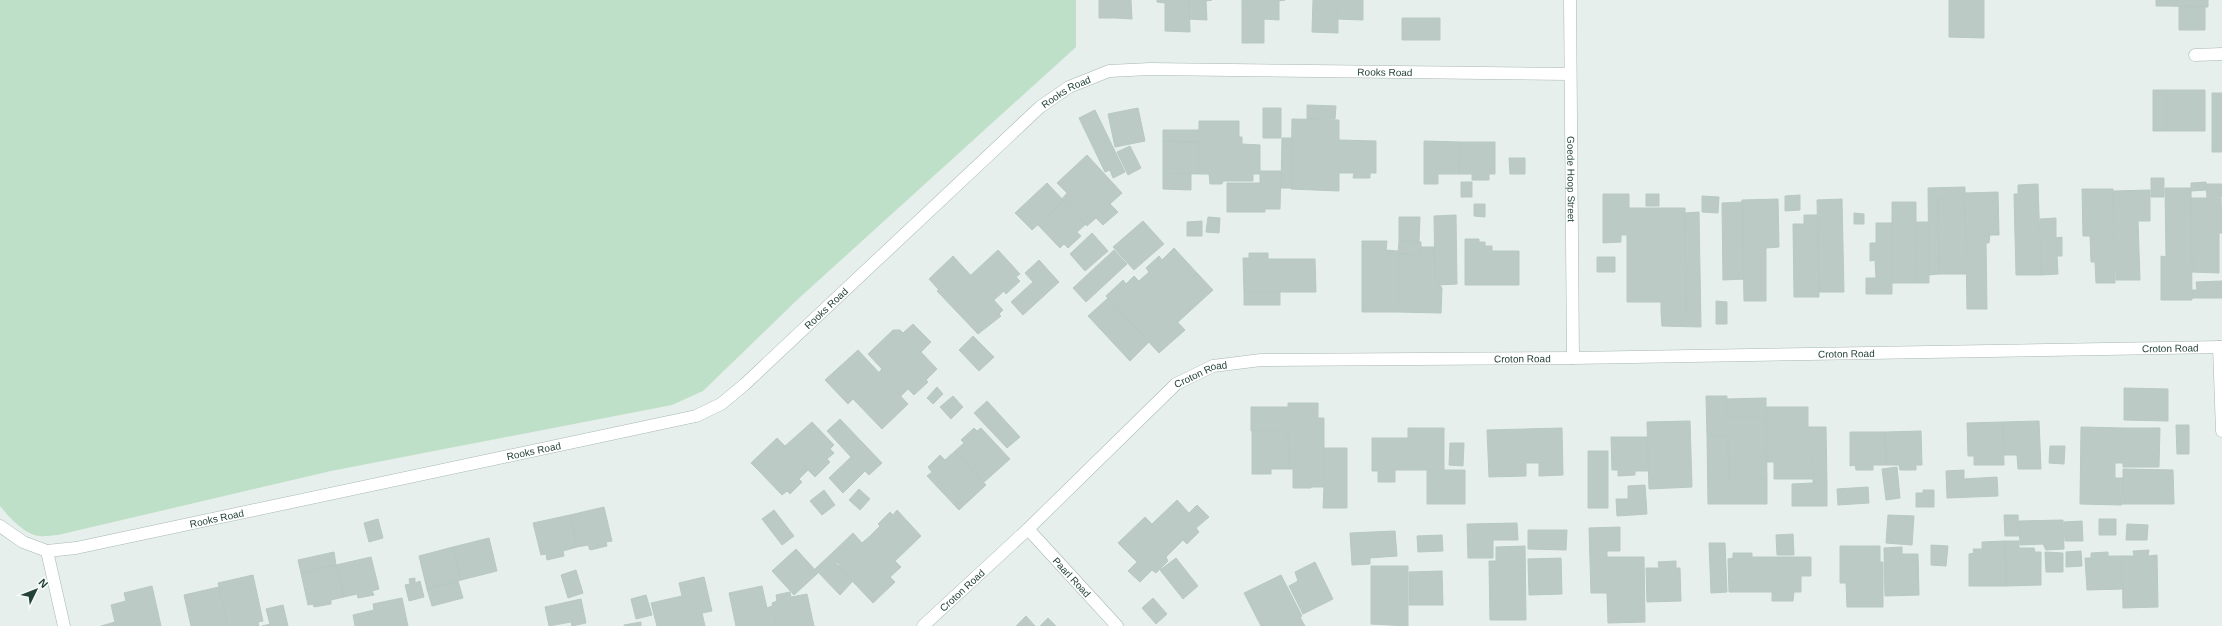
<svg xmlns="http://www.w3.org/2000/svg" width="2222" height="626" font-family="Helvetica,sans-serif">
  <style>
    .green { fill: #bfe0c8 }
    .building { fill: #bbcac4; stroke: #b8c9c2 }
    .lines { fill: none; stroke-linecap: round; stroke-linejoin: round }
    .minor-casing { stroke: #a8b8b2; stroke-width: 13 }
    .minor { stroke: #fff; stroke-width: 12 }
    .labels { text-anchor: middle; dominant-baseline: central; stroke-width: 3; stroke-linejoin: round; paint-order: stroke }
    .street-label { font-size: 10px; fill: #24423a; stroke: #f7fbf9 }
  </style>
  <rect width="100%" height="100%" fill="#e6efeb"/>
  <path class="green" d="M0,0H1076V47L797,300L703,391L672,405L331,471L58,535C52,535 45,537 39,536C24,534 9,517 0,506Z"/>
  <path class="building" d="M1099,0H1115V18H1099Z
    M1115,0H1131L1132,19L1115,18Z
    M1157,0H1189L1190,32L1165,31V3L1157,2Z
    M1189,0H1212L1206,1L1207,20L1189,19Z
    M1242,0H1264V43H1242Z
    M1264,0H1285L1279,1V20L1264,19Z
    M1313,0H1338V33L1312,32Z
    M1338,0H1363V20L1338,19Z
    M1949,0H1984V38L1949,37Z
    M2156,0H2168V6H2156Z
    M2168,0H2208V7L2168,6Z
    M2179,6H2205V30H2179Z
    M1402,18H1440V40H1402Z
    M2153,90H2167V131H2153Z
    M2167,90H2205V131H2167Z
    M2212,93H2222V152H2212Z
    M1307,105L1336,106L1335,119H1307Z
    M1138,108L1145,141L1115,147L1108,114Z
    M1263,108H1281V138H1263Z
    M1095,110L1125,172L1113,178L1110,170L1105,172L1079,118Z
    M1292,119L1339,120V191L1291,189Z
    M1199,121H1239V137H1242V144L1260,145V174H1253V181H1223L1222,184H1210L1209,174H1199Z
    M1163,130H1199V142L1163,141Z
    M1282,138H1292V188H1281Z
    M1339,140L1376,141V173H1370V178H1353L1354,173H1339Z
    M1163,141L1199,142V174L1163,173Z
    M1424,141L1460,142L1459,174H1438V184H1424Z
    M1460,142H1495V174H1489V180H1472V174H1459Z
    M1130,146L1141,168L1128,175L1117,152Z
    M1087,155L1122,193L1110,204L1118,212L1103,225L1096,218L1087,226L1062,199L1067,193L1057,183Z
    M1509,158H1525V174H1510Z
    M1260,171H1281L1280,209H1265V212H1227V183H1260Z
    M1163,173H1191V190L1163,189Z
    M2151,178H2164V197H2151Z
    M1461,182H1472V197H1461Z
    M2206,182V190L2191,191V183Z
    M1047,183L1064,201L1032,230L1015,213Z
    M2038,184L2041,275H2016L2014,194H2018V185Z
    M2206,184H2222V197L2207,198Z
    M1965,187V198H1938L1939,274L1929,275L1928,188Z
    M2165,188H2191L2192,300H2161V256L2166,257Z
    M2082,189H2113L2115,283H2096L2095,262H2091L2090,236H2083Z
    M2150,190V221H2138L2140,280H2116L2113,191Z
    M1998,192L1999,235H1990L1989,243H1986L1987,309H1967L1965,193Z
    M1603,194H1629V208H1621V242L1603,243Z
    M1646,194H1659V206H1646Z
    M1800,195V210L1785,211V196Z
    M1702,196L1719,197L1718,213L1702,212Z
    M1938,198H1965L1966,274H1939Z
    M2191,198H2221L2222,233H2219V273L2192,272Z
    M1778,199L1779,247L1766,248V301H1744L1742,200Z
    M1842,199L1844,292H1819L1817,200Z
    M1064,201L1086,224L1077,232L1081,236L1068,248L1064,244L1060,248L1038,225Z
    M1743,202L1744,279L1723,280L1722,203Z
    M1892,202H1916V283H1892Z
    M1474,204H1485V217L1474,216Z
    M1621,208H1661V302H1627V235H1621Z
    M1661,208H1685L1686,312H1661Z
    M1699,212L1701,327L1662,326L1661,312H1686L1685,213Z
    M1854,213L1864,214V224H1854Z
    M1456,215L1457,284L1439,285L1435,279L1434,216Z
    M1804,215H1818L1819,297H1794L1793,224H1804Z
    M1208,217L1220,218L1219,233L1206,232Z
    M1399,217H1420L1419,242L1399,241Z
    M2056,218V238L2062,237V256H2057L2058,274L2041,275L2040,219Z
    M1143,221L1164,244L1134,270L1113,247Z
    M1202,221V236H1187V222Z
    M1915,222H1928L1929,283H1916Z
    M1876,223H1892V278H1876L1875,260L1870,261V243H1876Z
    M1092,233L1108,251L1085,271L1070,254Z
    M1465,239H1479V242H1485V246H1492V251H1519V285H1465Z
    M1362,241H1387L1386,250L1398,251V312H1362Z
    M1399,241L1421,242V255L1398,254Z
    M1421,247H1434L1435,279L1442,288L1441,313L1398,312V254L1421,255Z
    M1174,248L1197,273L1162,305L1139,281L1149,272L1146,268L1159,256L1162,260Z
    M998,250L1020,274L1016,277L1020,281L1006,294L1004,291L994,300L971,275Z
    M1114,250L1127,264L1086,302L1073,288Z
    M1249,253H1268V259H1280V292H1244L1243,258H1249Z
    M953,256L963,267L939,290L929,279Z
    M1597,257H1615V272H1597Z
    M1280,259H1315L1316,292H1280Z
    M1039,260L1059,282L1023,315L1011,302L1033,282L1025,273Z
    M963,267L1003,310L999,314L1001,316L978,334L937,291Z
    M1197,273L1213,290L1178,322L1162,305Z
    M1134,276L1185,330L1159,353L1106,296L1123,280L1126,284Z
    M1866,278H1892V294H1866Z
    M2222,281V298H2192V290H2197L2196,282Z
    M1244,292H1280V305H1244Z
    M1108,298L1149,342L1130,361L1088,316Z
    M1716,301L1727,302V324H1716Z
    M913,324L931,342L921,352L903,333Z
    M893,330H900L937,369L926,380L928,382L914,395L908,389L901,396L879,372L882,369L868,354Z
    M973,336L994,357L979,371L959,350Z
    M858,350L908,404L882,429L853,399L848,404L825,380Z
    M937,387L943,394L933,404L927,398Z
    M2124,388L2168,389V421L2124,420Z
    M953,396L963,407L951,419L940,407Z
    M1706,396H1727V417H1766L1767,478H1729L1728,436H1707Z
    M1766,398V417H1727V399Z
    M987,401L1020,437L1007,448L974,413Z
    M1288,403H1318V418H1324V481H1311V488H1293V469H1289Z
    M1251,407H1288V431H1251Z
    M1766,407H1808V456H1813V479H1774V462H1766Z
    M840,419L882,463L869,475L865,471L843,493L829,478L851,457L827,431Z
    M1690,421L1692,487L1649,489L1647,422Z
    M2039,421L2041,469H2018L2017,455H2004L2003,422Z
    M812,422L834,445L830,449L834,453L827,459L830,462L815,477L785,446Z
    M2003,422L2004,465H1974V456H1968L1967,423Z
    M2176,425H2189V454H2177Z
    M1808,427H1826L1827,483H1813V456H1808Z
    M2081,427L2123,428V463H2115V478H2123L2122,505L2080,504Z
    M974,428L977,431L981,428L1010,459L983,483L955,451L964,443L961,440Z
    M1408,428H1444V470H1408Z
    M1562,428L1563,475L1539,476V463H1526V476L1489,477L1487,430Z
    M2123,428H2160L2159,467H2123Z
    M1252,431H1288L1289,469H1271V474H1252Z
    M1921,431L1922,465H1916V470H1900L1899,465H1886L1885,432Z
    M1850,432H1885L1886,465H1873V470H1856L1855,465L1850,466Z
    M1707,436H1728L1729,478H1767V504H1708Z
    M1611,437H1647L1649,471H1635V475L1618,476V470H1612Z
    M777,438L785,446L759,471L751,463Z
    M1372,438H1408V470H1395V482H1378V471H1372Z
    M1450,443H1464L1463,466L1449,465Z
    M785,446L808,470L799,479L802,482L790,494L787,491L782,495L759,471Z
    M2050,446H2065L2064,464L2049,463Z
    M1324,448H1347V508H1323L1324,487H1311V481H1324Z
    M955,451L986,485L959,510L927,476L932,472L928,467L940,455L945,460Z
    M1588,451H1608V508H1588Z
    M1897,467L1900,498L1886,500L1882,469Z
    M2123,469L2173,470L2174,504H2123Z
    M1427,470H1448V486H1427Z
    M1448,470H1465V504H1427V486H1448Z
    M1964,470V479L1997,477L1998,496L1947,498L1946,471Z
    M1813,483H1827V506H1792V484Z
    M1645,485L1647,514L1617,516L1616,499H1628V486Z
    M1868,487L1869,503L1838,505L1837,489Z
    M859,489L870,499L860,510L849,500Z
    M824,490L835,505L822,515L810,501Z
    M1923,490H1934V507H1916V493H1923Z
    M1177,500L1189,513L1197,505L1209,517L1196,528L1199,532L1187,544L1183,540L1175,548L1152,524Z
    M604,507L612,541L606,542L607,546L590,550L588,545L577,547L570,515Z
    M774,510L794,536L782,545L762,519Z
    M897,510L921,536L895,561L870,536L880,526L878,524L890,512L893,515Z
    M570,515L577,547L563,551L564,556L547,560L546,554L541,555L533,523Z
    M1888,515L1914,516L1912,545L1886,543Z
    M2004,515H2018L2019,536H2005Z
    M1145,517L1175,548L1166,557L1168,561L1156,573L1152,570L1140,582L1128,571L1137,562L1118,543Z
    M378,519L383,538L369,542L364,523Z
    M2099,519H2116V535H2099Z
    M2063,520L2064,549L2046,550L2043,544L2020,545L2019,521Z
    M2082,521L2083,541H2065L2064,522Z
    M1517,523L1518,540H1493V558H1468L1467,524Z
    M2127,524L2148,525L2147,540H2126Z
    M1620,527V551H1607V557H1644L1645,622L1608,623L1607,593H1591L1589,528Z
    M1528,530H1567L1566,550L1528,549Z
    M1395,531L1397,556L1370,558V564L1352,565L1350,533Z
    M853,533L862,543L870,536L901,567L890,577L895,582L873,603L839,567L840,565L830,555Z
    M1793,534L1794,555H1777L1776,535Z
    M1442,535L1443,551L1418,552L1417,536Z
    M489,538L497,571L461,580L453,547Z
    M2005,541L2006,586H1969V554L1974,553L1973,549H1982V542Z
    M2005,541H2019V548H2034L2035,552H2041V585L2006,586Z
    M1709,543H1725L1727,592L1711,593Z
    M1931,545L1948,546L1946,566L1931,565Z
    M1525,546L1526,620H1490L1489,561H1496V547Z
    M1840,546H1880V562H1883V607H1847L1846,583H1840Z
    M453,547L461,580L427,589L419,556Z
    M1902,547V554H1918L1919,595L1885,596L1884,548Z
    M796,549L818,573L794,595L772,571Z
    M2149,550L2148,556L2157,555L2158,607L2123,608L2122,556H2134L2133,551Z
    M2081,551L2082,566L2066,567V552Z
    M334,552L336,565L301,573L298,560Z
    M2045,552L2063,553V572H2046Z
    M2108,552V556H2122V589L2087,590L2085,558H2091V553Z
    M1733,553H1752V557H1765V592H1729L1728,559L1733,558Z
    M830,555L852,582L840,595L815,569Z
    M371,557L379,589L372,591L374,595L358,598L357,594L344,597L336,565Z
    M1765,557H1811V576H1801V592H1765Z
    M1176,558L1198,586L1183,599L1160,570Z
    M1561,558L1562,594L1529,595L1528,559Z
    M1676,561V568H1680L1681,601L1647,602L1646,568H1659L1658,562Z
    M1315,562L1333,599L1303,614L1289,586L1298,581L1295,572Z
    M336,565L344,597L331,600V604L314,607L313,604L308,605L301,573Z
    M1371,566H1408V626L1371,624Z
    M576,570L583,593L568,598L561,575Z
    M1442,571L1443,605H1409V572Z
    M253,575L263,621L258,622L259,626H228L218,583Z
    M1281,575L1302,616L1300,617L1305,626H1261L1244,593Z
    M704,577L712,611L702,613L705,626H657L651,603L682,596L679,583Z
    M415,578V583L420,581L424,597L409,601L405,585L410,584L409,579Z
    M458,581L463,598L432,606L427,589Z
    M152,586L161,626H101L115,622L111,605L126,601L124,593Z
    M762,586L767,608L772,606L776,626H736L729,593Z
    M219,587L228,626H191L184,595Z
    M790,592L791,597L807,594L814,626H776L772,603L777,601L776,595Z
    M1772,592H1794L1793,601H1772Z
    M646,595L652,615L636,619L631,599Z
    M402,598L408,626H355L353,615L374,610L373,604Z
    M1153,598L1167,614L1156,624L1142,608Z
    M581,599L586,623L572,626L571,622L549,626L545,607Z
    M283,605L288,626H262L270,624L266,609Z
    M1026,616L1035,626H1016Z
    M1048,618L1056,626H1040Z
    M641,622V626H624V625Z"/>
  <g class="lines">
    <defs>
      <g id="minor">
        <path id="s1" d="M1570,0L1573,358"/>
        <path d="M2195,55L2222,54"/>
        <path d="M2219,347L2222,431"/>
        <path d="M0,526L23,542L47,551L64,626"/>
        <path id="s2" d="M1028,529L1117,626"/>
        <path id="s3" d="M47,551L76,548L696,416L721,404L744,385L1040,107L1069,87L1109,71L1150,69L1569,74"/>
        <path id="s4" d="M923,626L1028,529L1176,384L1213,366L1261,360L1573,358L2222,347"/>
      </g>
    </defs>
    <use href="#minor" class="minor-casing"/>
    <use href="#minor" class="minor"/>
  </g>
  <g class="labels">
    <g class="street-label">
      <text stroke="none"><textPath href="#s3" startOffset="1481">Rooks Road</textPath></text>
      <text stroke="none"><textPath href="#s3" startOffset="1157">Rooks Road</textPath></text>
      <text stroke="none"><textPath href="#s1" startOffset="179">Goede Hoop Street</textPath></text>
      <text stroke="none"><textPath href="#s3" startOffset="833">Rooks Road</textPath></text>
      <text stroke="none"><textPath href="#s4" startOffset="1349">Croton Road</textPath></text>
      <text stroke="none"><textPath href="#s4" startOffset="1025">Croton Road</textPath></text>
      <text stroke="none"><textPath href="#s4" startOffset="701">Croton Road</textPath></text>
      <text stroke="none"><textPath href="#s4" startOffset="377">Croton Road</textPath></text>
      <text stroke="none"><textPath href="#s3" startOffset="497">Rooks Road</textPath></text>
      <text stroke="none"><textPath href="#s3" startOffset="173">Rooks Road</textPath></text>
      <text stroke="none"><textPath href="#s2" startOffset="65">Paarl Road</textPath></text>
      <text stroke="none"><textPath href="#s4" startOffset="53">Croton Road</textPath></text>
    </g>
  </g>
  <g transform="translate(36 590) rotate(47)" stroke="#f7fbf9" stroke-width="3" paint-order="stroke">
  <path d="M0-3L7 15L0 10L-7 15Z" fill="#24423a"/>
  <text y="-6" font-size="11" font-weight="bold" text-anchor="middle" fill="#24423a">N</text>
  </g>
</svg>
